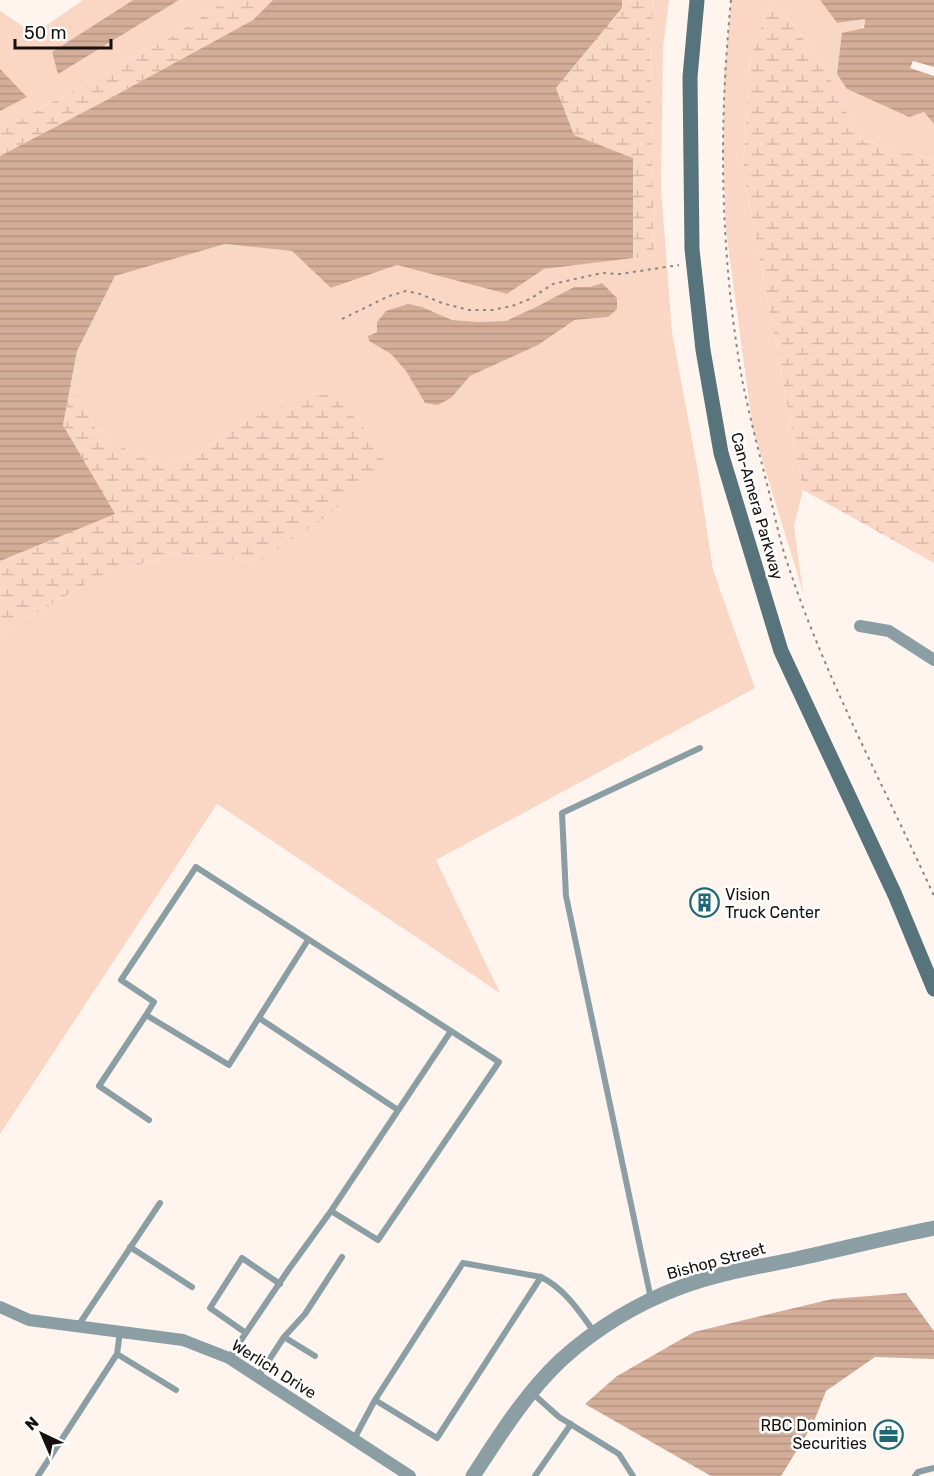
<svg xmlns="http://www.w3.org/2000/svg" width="934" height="1476" font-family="Rubik,sans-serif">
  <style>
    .green { fill: #f9d7c4; fill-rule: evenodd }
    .wetland { fill: url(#wetland-marsh) }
    .water { fill: url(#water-rules) }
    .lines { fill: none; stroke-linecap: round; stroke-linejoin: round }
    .path { stroke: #8e8682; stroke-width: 2; stroke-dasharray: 3 4.5; stroke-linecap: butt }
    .service { stroke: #8a9ea4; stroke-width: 6 }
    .minor { stroke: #8a9ea4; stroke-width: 12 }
    .tertiary { stroke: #8a9ea4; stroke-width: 15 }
    .secondary { stroke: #57747c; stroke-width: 15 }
    .labels { text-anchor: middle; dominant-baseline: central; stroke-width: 5; stroke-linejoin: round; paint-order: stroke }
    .street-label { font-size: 16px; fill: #16110f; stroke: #fff }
    .poi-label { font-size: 16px; fill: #16110f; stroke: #fff; text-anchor: start }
  </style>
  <defs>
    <pattern id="wetland-marsh" width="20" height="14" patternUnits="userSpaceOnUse" patternTransform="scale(1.5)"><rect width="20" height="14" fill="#f9d7c4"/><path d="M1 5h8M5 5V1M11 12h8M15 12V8" fill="none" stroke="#d5b8a7"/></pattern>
    <pattern id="water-rules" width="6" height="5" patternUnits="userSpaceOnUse" patternTransform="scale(1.5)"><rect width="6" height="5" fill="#d3ad98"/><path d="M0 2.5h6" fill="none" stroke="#b49482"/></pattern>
  </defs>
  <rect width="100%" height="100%" fill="#fff4ee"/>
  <path class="green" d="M83,0H133L52,52L58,73L179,0H227L166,40L0,131V111L27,97L0,69V11L34,34Z
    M654,0H669L663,48L661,190L672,332L698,472L713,570L755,688L436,860L500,993L217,804L0,1134V634L100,576L175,554L258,562L257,414L194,457L162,467L100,436L71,384L77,351L115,276L225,244L292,251L332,288L397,265L507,294L544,269L654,255L650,41ZM602,284L617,298L608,317L576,320L538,345L470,376L452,397L425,403L406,371L391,354L369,341L368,336L422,307L452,320L478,322L506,321L538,306L574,287H590Z
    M731,0H771L750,59L743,171L803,490L794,526L803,592L753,430L726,231L723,156L724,78Z
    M775,0H820L837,23L865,19L847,89L909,117L924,112L934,124V160L861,140L825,69Z"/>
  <path class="wetland" d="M227,0H273L253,20L116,95L0,156V131L166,40Z
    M622,0H654L650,41L654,255L633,258V158L574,135L556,88L622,8Z
    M771,0H775L825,69L861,140L934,160V563L803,490L743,171L750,59Z
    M71,384L100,436L162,467L194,457L257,414L329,393L362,425L388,467L324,518L258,562L175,554L100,576L0,634V561L114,514L63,425Z"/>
  <path class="water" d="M133,0H179L58,74L52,52Z
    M273,0H622V8L556,88L574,135L633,158V258L544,269L507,294L397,265L331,288L292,251L225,244L115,276L77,351L63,425L115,514L0,561V156L116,95L253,20Z
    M820,0H934V67L913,61L910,68L934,76V124L924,112L909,117L847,89L837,74L842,33L864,28L865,19L837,23Z
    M0,69L27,97L0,111Z
    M602,283L617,298V309L608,317L575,320L538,345L470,376L452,397L438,405L425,403L406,371L391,354L369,341L368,336L377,332V322L386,311L408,304L422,307L452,320L478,322L506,321L538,306L574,287H590Z
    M906,1293L934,1331V1359L875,1357L826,1391L813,1424L781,1476H711L585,1404L617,1376L694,1332L832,1299Z"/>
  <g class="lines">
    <path class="path" d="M731,0C726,52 723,103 723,155C723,229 729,305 742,379C749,414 758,449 767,484C774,511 779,539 788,565C826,680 884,786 934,896
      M342,319L389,296L406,291L420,294L442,303L469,310H492L512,306L530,299L553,284L602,273L620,274L679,265"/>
    <path class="service" d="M146,1015L154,1002L121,980L196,867L451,1031L331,1211L289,1269L229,1358
      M259,1018L398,1110
      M149,1120L99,1086L146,1015L229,1065L308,940
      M331,1211L378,1240L499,1062L451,1031
      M130,1247L192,1287
      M651,1299L566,896L562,813L700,748
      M78,1326L160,1203
      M246,1333L210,1308L242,1258L280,1284
      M284,1337L305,1314L342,1257
      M117,1354L120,1332
      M258,1377L284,1337L315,1356
      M531,1392L559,1417L619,1454L633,1476
      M375,1400L437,1438L541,1277
      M354,1439L375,1400L463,1263L541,1277C565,1289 579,1311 595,1333
      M38,1476L117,1354L176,1390
      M535,1476L571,1424
      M915,1476L918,1472L934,1468"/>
    <path class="minor" d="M860,626L889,631L934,660
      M0,1307L29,1320L183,1340L229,1358L410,1476"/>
    <path class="tertiary" d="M473,1476C500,1435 525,1394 561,1360C595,1329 638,1303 681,1287C718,1273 758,1267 796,1259C842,1249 888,1237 934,1228"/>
    <path class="secondary" d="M697,0L690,77L692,249L703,350L721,453L781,651L895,895L934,989"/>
  </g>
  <defs>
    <symbol id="building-ring" viewBox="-11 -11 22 22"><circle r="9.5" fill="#fff" stroke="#216877" stroke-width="1.5"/><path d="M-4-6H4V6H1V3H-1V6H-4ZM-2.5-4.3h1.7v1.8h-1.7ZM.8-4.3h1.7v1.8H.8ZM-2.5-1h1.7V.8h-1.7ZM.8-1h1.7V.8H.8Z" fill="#216877"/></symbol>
    <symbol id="office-ring" viewBox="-11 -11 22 22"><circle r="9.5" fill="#fff" stroke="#216877" stroke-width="1.5"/><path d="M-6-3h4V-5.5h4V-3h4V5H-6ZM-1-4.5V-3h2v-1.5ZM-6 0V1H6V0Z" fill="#216877"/></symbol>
  </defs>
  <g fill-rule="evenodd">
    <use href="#building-ring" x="688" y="886" width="33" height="33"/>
    <use href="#office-ring" x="872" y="1418" width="33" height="33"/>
  </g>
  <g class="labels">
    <g class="street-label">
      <text transform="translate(757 506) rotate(74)">Can-Amera Parkway</text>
      <text transform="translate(716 1261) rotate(-15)">Bishop Street</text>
      <text transform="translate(274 1369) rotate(32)">Werlich Drive</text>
    </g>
    <g class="poi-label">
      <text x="725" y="894">Vision<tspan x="725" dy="18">Truck Center</tspan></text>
      <text x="867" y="1425" text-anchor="end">RBC Dominion<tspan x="867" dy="18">Securities</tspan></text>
    </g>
  </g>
  <g transform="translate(42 1434) rotate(316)" stroke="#ffffff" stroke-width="4.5" paint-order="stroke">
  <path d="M0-4.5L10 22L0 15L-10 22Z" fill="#16110f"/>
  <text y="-9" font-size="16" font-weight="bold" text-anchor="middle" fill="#16110f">N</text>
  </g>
  <path d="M15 39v9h96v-9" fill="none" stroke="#16110f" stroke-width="3"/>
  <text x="24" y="39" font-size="18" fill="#16110f" stroke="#ffffff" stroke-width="4.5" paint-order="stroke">50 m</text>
</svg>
